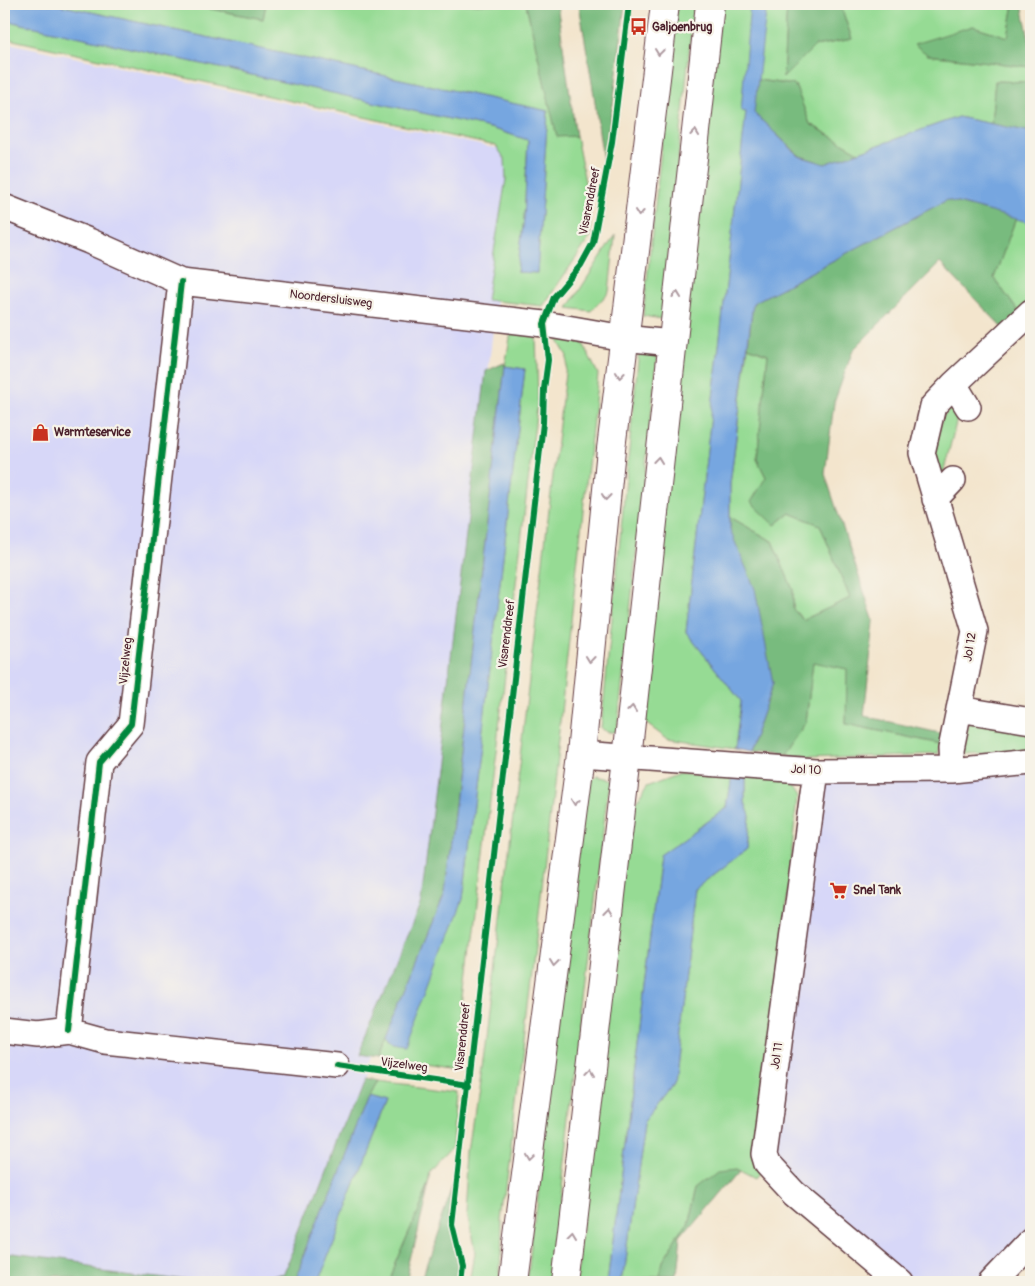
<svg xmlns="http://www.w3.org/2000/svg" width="1035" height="1286" font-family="Pangolin,sans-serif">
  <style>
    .built { fill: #d7d7f8 }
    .green { fill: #96db94; stroke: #707d60 }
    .forest { fill: #78bb7e; stroke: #616d54 }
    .water { fill: #76a6e0; stroke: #606286 }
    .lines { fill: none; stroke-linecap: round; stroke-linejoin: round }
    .minor-casing { stroke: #633d43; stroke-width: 28 }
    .major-casing { stroke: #633d43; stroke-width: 30 }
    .minor { stroke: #fff; stroke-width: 25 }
    .major { stroke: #fff; stroke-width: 28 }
    .cycleway-casing { stroke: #f7f3e8; stroke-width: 9 }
    .cycleway { stroke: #00873e; stroke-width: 6 }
    .oneway { stroke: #ae9aa0 }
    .labels { text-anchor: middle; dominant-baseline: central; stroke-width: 4.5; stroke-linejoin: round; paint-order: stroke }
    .poi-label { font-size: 12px; font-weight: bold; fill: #4a1f2b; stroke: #f7f3e8; text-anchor: start }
    .street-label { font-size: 12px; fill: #4a1f2b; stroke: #f7f3e8 }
  </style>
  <rect width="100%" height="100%" fill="#f7f3e8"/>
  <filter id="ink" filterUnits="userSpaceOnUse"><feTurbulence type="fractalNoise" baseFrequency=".02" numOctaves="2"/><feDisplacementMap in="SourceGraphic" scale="10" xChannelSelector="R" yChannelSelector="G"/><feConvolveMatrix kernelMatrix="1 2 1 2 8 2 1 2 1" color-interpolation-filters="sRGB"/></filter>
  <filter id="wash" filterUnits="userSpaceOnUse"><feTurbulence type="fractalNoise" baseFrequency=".0096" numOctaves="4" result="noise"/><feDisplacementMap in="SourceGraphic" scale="20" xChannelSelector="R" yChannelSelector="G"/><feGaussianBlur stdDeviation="1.12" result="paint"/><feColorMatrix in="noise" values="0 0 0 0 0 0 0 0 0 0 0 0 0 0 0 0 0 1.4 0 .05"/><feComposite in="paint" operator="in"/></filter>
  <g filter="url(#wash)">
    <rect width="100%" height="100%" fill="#f3e5cd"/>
    <path class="built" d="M4,42L512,152L432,895L286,1282H168L4,1267Z
      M1031,761V1251L1004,1282H900L763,1162L814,771Z"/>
    <path class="green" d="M54,4H185L263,19L266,4H526L557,136H576L589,202L591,236L543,306L486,300L506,179L505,159L496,146L4,38V20L490,128L528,140L524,219L517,272L537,273L548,111Z
      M677,4H694L662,319L643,316Z
      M721,4H787L783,78L815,46L852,39L840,4H1014L1008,37L973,26L928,55L1031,67V85L1027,82L995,81L991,124L958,117L859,152L810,124L795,85L750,79L686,632L741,701L735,749L667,739L640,719Z
      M1016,218L1031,223V303L1020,314L994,278Z
      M615,235L609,292L591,311L568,308Z
      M511,332L536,336L538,398L464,1021L461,1070L378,1059L386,1039L389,1045L396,1048L463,899L525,369L505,366Z
      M557,339L583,343L598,374L538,923L502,1221L501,1282H470L475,1253L467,1214L471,1152L483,1072L567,356Z
      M748,347L766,354L768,353L757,459L766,477L775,525L790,513L820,525L850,598L803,620L793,609V590L772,541L730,517V484Z
      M639,350L658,352L617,732H607L601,728Z
      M959,400L958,415L939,490L935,449L942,417Z
      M813,661L848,669L846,724L941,744L938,755L806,760L782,756L806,722Z
      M969,720L1031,730V751L962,754Z
      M681,770L732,775L727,808L660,855L608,1282H575L629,814L649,782Z
      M592,776L609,780L551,1282H528L579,844L584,784Z
      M745,776L785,779L797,797L761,1171L756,1177L737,1167L698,1186L689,1226L662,1268L659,1282H622L644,1121L672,1085L695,889L747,849L750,816L745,802Z
      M375,1082L459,1092L455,1149L431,1175L429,1185L387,1282H315L385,1102L367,1097Z"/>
    <path class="forest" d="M185,4H266L263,19Z
      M526,4H557L576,136L557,137Z
      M579,4H625L614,99L603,161L594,95Z
      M787,4H840L852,39L815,46L783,78Z
      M1014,4H1022L1031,49V67L928,55L914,44L973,26L1008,37Z
      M750,79L795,85L810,124L859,152L825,164L800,156L746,106Z
      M995,81L1027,82L1031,85V132L991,124Z
      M947,200L1016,218L994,278L1020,314L1004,329L940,263L853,350L834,403L825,474L874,622L864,716L944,734L941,744L846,724L847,669L813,662L806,722L782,756L749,752L773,683L730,530V517L772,541L793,590V609L803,620L850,598L820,525L790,513L775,525L751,502L766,477L757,459L768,354L748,347L753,303Z
      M504,363L505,366L445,893L378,1059L357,1056L421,902L486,371Z
      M361,1080L375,1082L367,1097L294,1282H270L282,1278L288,1267Z
      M737,1167L741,1170L681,1241L677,1282H659L662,1268L689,1226L698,1186L720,1169Z
      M429,1185L407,1277L405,1282H387Z
      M452,1187L447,1227L458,1263L455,1282H419Z
      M4,1256L20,1258L199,1282H4Z"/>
    <path class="water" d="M4,4H54L548,111L537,273L517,272L524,219L528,140L490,128L4,20Z
      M750,4H767L754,113L799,156L825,164L958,117L1031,132V223L947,200L753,303L730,484V530L755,589L773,683L749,752L735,749L741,701L686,632L746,112L741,111Z
      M505,366L525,369L463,899L407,1049C397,1048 391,1048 386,1039L445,893Z
      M732,775L745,776V802L750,816L747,849L695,889L672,1085L644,1121L622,1282H608L660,855L727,808Z
      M367,1097L385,1102L315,1282H294Z"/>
  </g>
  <g filter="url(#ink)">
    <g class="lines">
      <defs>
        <path id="minor" d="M4,207L89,241L181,282L544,324L624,338L671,343
          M954,384L968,407
          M935,499L953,480
          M959,709L1031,721
          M581,754L816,771L952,770L1031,762
          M952,770L951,749L975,631L922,453L933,406L954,384L1031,312
          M816,771L764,1154L767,1164L794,1193L900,1282
          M4,1031L38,1035L69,1031L105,1041L337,1066
          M69,1031L99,762L131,724L181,282
          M991,1282L1031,1240"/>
        <path id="major" d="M512,1282L581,754L611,449L665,4
          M566,1282L627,758L710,4"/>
      </defs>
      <use href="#minor" class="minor-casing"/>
      <use href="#major" class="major-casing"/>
      <use href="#minor" class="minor"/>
      <use href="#major" class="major"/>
      <defs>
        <path id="cycleway" d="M69,1031L99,762L131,724L181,282
          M337,1066L469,1085
          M460,1282L462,1266L452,1225L543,423L544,389L548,360L544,324L554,297L581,265L593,243L612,142L629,4"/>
      </defs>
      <use href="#cycleway" class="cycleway-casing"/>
      <use href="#cycleway" class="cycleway"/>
    </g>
    <defs><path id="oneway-chevron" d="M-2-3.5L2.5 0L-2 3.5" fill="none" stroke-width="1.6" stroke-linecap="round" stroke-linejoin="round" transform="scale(1.25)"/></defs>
    <g class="oneway">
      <use href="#oneway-chevron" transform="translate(659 52) rotate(97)"/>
      <use href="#oneway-chevron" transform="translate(695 133) rotate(-84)"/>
      <use href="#oneway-chevron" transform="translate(639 213) rotate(97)"/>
      <use href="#oneway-chevron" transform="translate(677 295) rotate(-84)"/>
      <use href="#oneway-chevron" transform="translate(620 375) rotate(96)"/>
      <use href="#oneway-chevron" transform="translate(658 460) rotate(-84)"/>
      <use href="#oneway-chevron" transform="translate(606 497) rotate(96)"/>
      <use href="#oneway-chevron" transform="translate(590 659) rotate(96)"/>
      <use href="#oneway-chevron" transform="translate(632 709) rotate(-84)"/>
      <use href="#oneway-chevron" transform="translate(575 802) rotate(97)"/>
      <use href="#oneway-chevron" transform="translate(609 911) rotate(-83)"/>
      <use href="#oneway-chevron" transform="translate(554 963) rotate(97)"/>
      <use href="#oneway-chevron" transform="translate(590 1072) rotate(-83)"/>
      <use href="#oneway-chevron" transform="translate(529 1156) rotate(98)"/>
      <use href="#oneway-chevron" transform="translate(572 1234) rotate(-83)"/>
    </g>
  </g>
  <defs>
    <symbol id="bus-bare" viewBox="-9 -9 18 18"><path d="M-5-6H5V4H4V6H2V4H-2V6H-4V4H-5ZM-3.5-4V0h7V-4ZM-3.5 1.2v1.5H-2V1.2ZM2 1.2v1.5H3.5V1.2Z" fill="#c8321e" stroke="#f7f3e8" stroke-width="2.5" paint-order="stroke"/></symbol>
    <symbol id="shop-bare" viewBox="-9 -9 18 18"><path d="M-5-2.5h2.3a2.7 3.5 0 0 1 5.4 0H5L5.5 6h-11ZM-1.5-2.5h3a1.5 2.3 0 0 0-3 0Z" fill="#c8321e" stroke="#f7f3e8" stroke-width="2.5" paint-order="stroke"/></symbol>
    <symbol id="supermarket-bare" viewBox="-9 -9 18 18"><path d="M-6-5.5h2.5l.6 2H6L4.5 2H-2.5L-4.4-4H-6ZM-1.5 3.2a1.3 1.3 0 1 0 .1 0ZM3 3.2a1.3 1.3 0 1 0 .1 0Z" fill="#c8321e" stroke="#f7f3e8" stroke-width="2.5" paint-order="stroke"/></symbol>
  </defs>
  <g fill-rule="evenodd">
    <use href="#bus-bare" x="626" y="14" width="25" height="25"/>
    <use href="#shop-bare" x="28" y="420" width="25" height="25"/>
    <use href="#supermarket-bare" x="826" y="878" width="25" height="25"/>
  </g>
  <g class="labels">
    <g class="poi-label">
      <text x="652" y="27">Galjoenbrug</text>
      <text x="54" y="432">Warmteservice</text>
      <text x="853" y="890">Snel Tank</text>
    </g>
    <g class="street-label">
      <text transform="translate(590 201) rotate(-79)">Visarenddreef</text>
      <text transform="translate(331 299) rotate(7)">Noordersluisweg</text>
      <text transform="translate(507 634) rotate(-83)">Visarenddreef</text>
      <text transform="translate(970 647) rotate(-81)">Jol 12</text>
      <text transform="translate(126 661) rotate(-84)">Vijzelweg</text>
      <text transform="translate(806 770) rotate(3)">Jol 10</text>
      <text transform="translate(463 1037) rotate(-84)">Visarenddreef</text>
      <text transform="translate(777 1056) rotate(-82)">Jol 11</text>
      <text transform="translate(404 1065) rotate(8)">Vijzelweg</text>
    </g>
  </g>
  <rect width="1035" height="1286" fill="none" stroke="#f7f3e8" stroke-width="20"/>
</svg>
